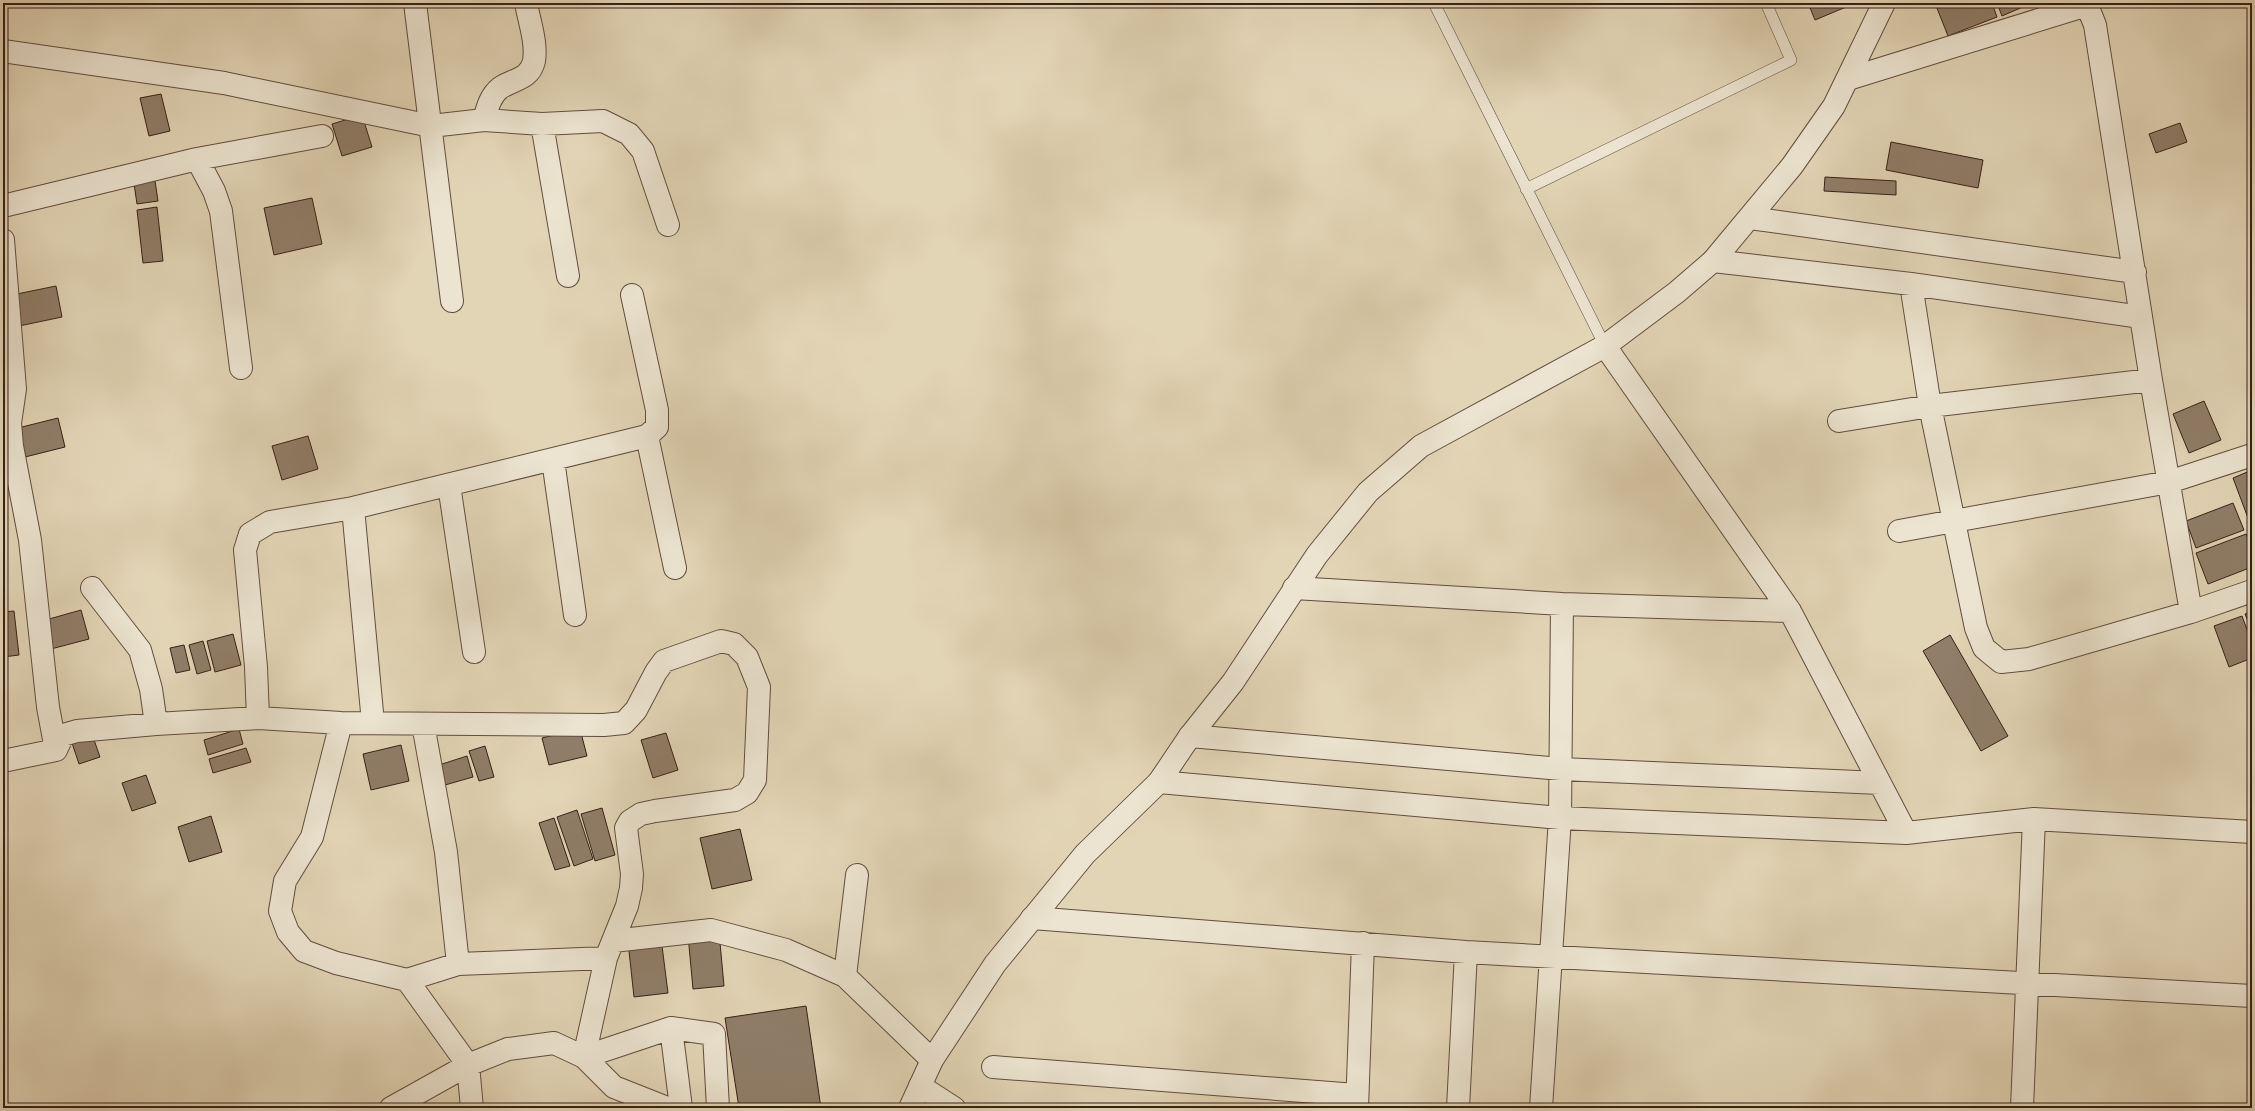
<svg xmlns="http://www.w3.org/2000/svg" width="2255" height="1111" font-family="Vollkorn,serif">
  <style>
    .building { fill: #907e69; stroke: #382016 }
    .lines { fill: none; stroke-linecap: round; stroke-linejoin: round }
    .service-casing { stroke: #624d3e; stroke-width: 12 }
    .minor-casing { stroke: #624d3e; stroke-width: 24 }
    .tertiary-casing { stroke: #624d3e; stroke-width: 24 }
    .service { stroke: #ece4d0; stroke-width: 11 }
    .minor { stroke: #ece4d0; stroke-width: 22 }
    .tertiary { stroke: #ece4d0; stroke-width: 22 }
  </style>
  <rect width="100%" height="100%" fill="#e2d5b6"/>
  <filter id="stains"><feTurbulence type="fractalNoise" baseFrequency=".005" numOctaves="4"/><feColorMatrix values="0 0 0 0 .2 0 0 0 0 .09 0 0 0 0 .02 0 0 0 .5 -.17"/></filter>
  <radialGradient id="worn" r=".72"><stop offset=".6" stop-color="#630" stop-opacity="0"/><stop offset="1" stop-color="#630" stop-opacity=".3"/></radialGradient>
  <path class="building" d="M1808,3H1844L1846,7L1815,20Z
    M1935,3H1992L1997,17L1948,36Z
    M1997,3H2032L2002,16Z
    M161,94L170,131L149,136L140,98Z
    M362,115L372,147L342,156L332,124Z
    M2180,123L2187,142L2156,153L2149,134Z
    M1891,142L1983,160L1978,188L1886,170Z
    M154,174L158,201L137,204L133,177Z
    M1825,177L1896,181V195L1824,191Z
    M312,198L322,244L274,255L264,208Z
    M157,207L163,261L143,263L137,210Z
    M56,286L62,317L19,326L12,295Z
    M2204,401L2221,440L2189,453L2173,414Z
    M58,418L65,447L21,458L14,429Z
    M308,436L318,469L282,480L272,446Z
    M2252,470V516L2248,518L2233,478Z
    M2233,503L2244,530L2196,548L2186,521Z
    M2252,520V535L2247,522Z
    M2246,534L2252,549V567L2208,584L2196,553Z
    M81,610L89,639L51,649L42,621Z
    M14,611L19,655L3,657V612Z
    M2252,611V631L2245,614Z
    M2242,616L2252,643V658L2229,667L2214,626Z
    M233,634L241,665L215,672L207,641Z
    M1950,635L2008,736L1981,751L1923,651Z
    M203,641L211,670L197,674L189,645Z
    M184,645L190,670L176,673L170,648Z
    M239,729L243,744L208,755L204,740Z
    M580,729L587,756L549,765L542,738Z
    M666,733L678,770L653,778L641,740Z
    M92,734L100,757L79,764L71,740Z
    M401,745L409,781L371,790L363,754Z
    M485,746L494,777L479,781L469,751Z
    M246,748L251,762L213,773L209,759Z
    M467,756L473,777L445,785L439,765Z
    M146,775L156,803L132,811L122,783Z
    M602,808L615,855L595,861L581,814Z
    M577,810L593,859L574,866L557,817Z
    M211,816L222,852L189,862L178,827Z
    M554,818L570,866L555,870L539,823Z
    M740,829L752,880L712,889L700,838Z
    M719,932L724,986L693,989L688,935Z
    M661,938L668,993L634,997L628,942Z
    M806,1006L821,1108H739L725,1018Z"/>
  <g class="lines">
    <defs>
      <path id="service" d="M1434,3L1605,346
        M1526,189L1791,60L1766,3"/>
      <path id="minor" d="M415,3L452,301
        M3,51L224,83L431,126L484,120L542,124L603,121L629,134L643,151L668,225
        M1848,79L2087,5L2095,25L2151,380L2191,612L2252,591
        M484,120C487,109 490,96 500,88C514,79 530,79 534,61C537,42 529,21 526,3
        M542,124L568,276
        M197,159L214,191L221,211L241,368
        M3,206L197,159L322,136
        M1750,218L2135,272
        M3,240L15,389L10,423L12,446L30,540L48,707L56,750
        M1713,261L1911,284L2141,317
        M1911,284L1930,406L1976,628L1984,648L2001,662L2029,659L2191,612
        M1605,346L1790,611L1906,833
        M1839,421L1930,406L2151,380
        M647,436L675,568
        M553,460L575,615
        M449,485L474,652
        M1899,531L2169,482L2252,455
        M92,588L140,650L151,689L156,724
        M1294,588L1562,604L1790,611
        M258,718L341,723L604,725L624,723L636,710L656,672L664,661L721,641L734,644L747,657L759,687L755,780L747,793L735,800L655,811L641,814L630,821L626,828L632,874L631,888L627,906L606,958L584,1057
        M341,723L312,837L285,881L280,911L288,932L304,951L336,963L407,980
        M373,723L353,508L647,436L657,427V410L632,295
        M423,724L446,852L458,964
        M1190,736L1561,769L1880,783
        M3,761L56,750L63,735L77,731L156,724L258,718L256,667L245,550L250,534L270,522L353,508
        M1159,782L1560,818L1906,833L2034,819L2252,832
        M1032,918L1466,952L2252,996
        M613,941L711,930L786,950L845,976L932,1060
        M845,976L857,875
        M671,1028L681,1108
        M584,1057L671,1028L714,1034L718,1108
        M993,1067L1356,1095
        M920,1086L954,1108
        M391,1108L468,1065L508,1049L554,1043L584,1057L614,1087L667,1108
        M472,1108L468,1065L407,980L458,964L606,958
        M1357,1108L1363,943
        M1458,1108L1466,952
        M1541,1108L1560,818L1562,604
        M2022,1108L2034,819"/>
      <path id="tertiary" d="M910,1108L932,1060L995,964L1085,854L1159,782L1190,736L1233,682L1317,555L1368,492L1421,446L1605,346L1677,292L1713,261L1792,166L1834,106L1884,3"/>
    </defs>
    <use href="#service" class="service-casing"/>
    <use href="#minor" class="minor-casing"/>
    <use href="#tertiary" class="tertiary-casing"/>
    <use href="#service" class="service"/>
    <use href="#minor" class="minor"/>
    <use href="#tertiary" class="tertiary"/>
  </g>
  <rect width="2255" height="1111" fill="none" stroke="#e2d5b6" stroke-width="16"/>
  <rect x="4" y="4" width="2247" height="1103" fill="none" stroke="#382016" stroke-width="2"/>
  <rect x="8" y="8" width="2239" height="1095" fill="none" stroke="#382016"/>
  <rect width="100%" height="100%" filter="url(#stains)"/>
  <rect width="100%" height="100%" fill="url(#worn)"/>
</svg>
